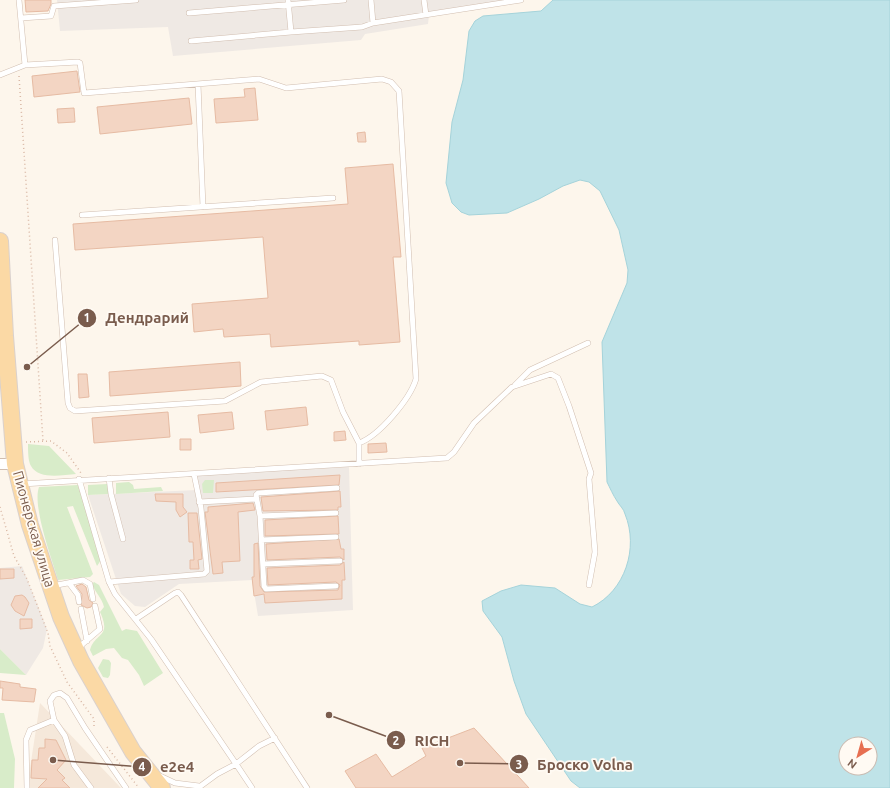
<svg xmlns="http://www.w3.org/2000/svg" width="890" height="788" font-family="Ubuntu,sans-serif">
  <style>
    .residential { fill: #f5e8da }
    .industrial { fill: #efe9e4 }
    .green { fill: #d8ecc9 }
    .water { fill: #bfe3e8; stroke: #a5d3da; fill-rule: evenodd }
    .building { fill: #f3d5c3; stroke: #e6bba3 }
    .lines { fill: none; stroke-linecap: round; stroke-linejoin: round }
    .lane-casing { stroke: #d1beb0; stroke-width: 6 }
    .street-casing { stroke: #d1beb0; stroke-width: 12 }
    .primary-casing { stroke: #dad1cd; stroke-width: 18 }
    .path { stroke: #d9b8a5; stroke-width: 1.5; stroke-dasharray: 1 3; stroke-linecap: butt }
    .lane { stroke: #fff; stroke-width: 5 }
    .street { stroke: #fff; stroke-width: 10 }
    .primary { stroke: #fbd9a5; stroke-width: 16 }
    .labels { text-anchor: middle; dominant-baseline: central; stroke-width: 3.5; stroke-linejoin: round; paint-order: stroke }
    .street-label { font-size: 14px; fill: #7a5c4d; stroke: #fffaf3 }
    .leader { fill: none; stroke: #7a5c4d; stroke-width: 1.5 }
    .callout-dot { fill: #7a5c4d; stroke: #fffaf3; stroke-width: 1.5 }
    .mark-label { font-size: 12px; text-anchor: middle; font-weight: bold; fill: #fff }
    .callout-label { font-size: 15px; text-anchor: middle; font-weight: bold; fill: #7a5c4d; stroke: #fffaf3; stroke-width: 3.5; stroke-linejoin: round; paint-order: stroke }
  </style>
  <rect width="100%" height="100%" fill="#fdf6ec"/>
  <path class="residential" d="M40,703L121,788H27Z"/>
  <path class="industrial" d="M57,0H501L499,4L429,15L428,24L365,34L361,40L173,56L168,27L60,31Z
    M349,467L353,610L258,616L252,580L179,584L145,607L135,606L121,594L88,495L197,490V474Z
    M22,566L47,629L43,648L26,675L0,649V568Z"/>
  <path class="green" d="M28,444L49,446L76,474C62,475 39,480 31,466C28,461 28,451 28,444Z
    M205,480H214L213,493H203L202,484Z
    M129,482L133,485L134,489L161,487L163,491L116,494V483Z
    M107,484L109,494L88,495V485Z
    M78,485L101,560L97,566L73,506L67,507L93,574L90,577L58,580C52,559 32,506 39,487Z
    M94,582L99,585L122,631L126,629L137,631L163,673L144,686L139,675L128,660L122,658L114,648L106,649L93,656L90,650C95,632 112,638 100,612L104,607C102,598 95,592 92,584Z
    M0,649L26,675L0,673Z
    M103,659L109,660L111,663L110,675L108,678L103,677L98,668Z
    M0,713H4L15,759L14,788H0Z"/>
  <path class="water" d="M553,0H890V788H580L571,781L526,714L514,681L502,637L483,611L482,601L501,591L521,585L555,588L580,604L592,607C625,591 639,548 625,514C624,509 619,505 617,501C613,495 610,488 607,482L602,342L627,283L628,270L619,230L600,191L589,182L580,180L563,186L539,199L507,213L469,215L461,212L452,203L446,183L452,122L463,80L469,31L475,21L483,16L541,11ZM846,744H870V768H846Z"/>
  <path class="building" d="M25,0H51V4L48,11L26,12Z
    M77,71L80,92L34,97L32,76Z
    M255,88L258,120L216,123L214,99L245,97L244,89Z
    M189,98L192,124L100,134L97,107Z
    M74,108L75,122L58,123L57,109Z
    M365,132L366,142H358L357,133Z
    M393,164L401,257H393L400,342L359,345V341L271,347L270,334L224,337L223,329L194,332L192,304L268,298L263,237L75,250L73,224L348,204L345,168Z
    M240,362L241,386L110,396L109,372Z
    M78,374H87L89,397L79,398Z
    M306,407L308,425L267,430L265,411Z
    M168,412L170,437L94,443L92,418Z
    M232,412L234,429L200,433L198,415Z
    M345,431L346,440L334,441V432Z
    M180,439H191V450H180Z
    M386,443L387,452L368,453V444Z
    M340,475L339,485L216,492V483Z
    M340,491L341,507H338V510L263,511L261,497Z
    M155,494H183V507L187,512L180,517L176,510V502L156,501Z
    M253,503L255,510L238,512L240,561L222,562L223,573L213,574L205,512H208V507Z
    M188,513H197L202,559L198,560L199,569H190V560H194L193,542H189Z
    M338,516L339,534L265,536V520Z
    M339,539L341,549H344V560L340,557L267,560L266,544Z
    M258,543L260,586L264,592L338,590L340,585L336,582L268,585L267,568L340,565L344,562L345,580H342V599L265,603L264,594L254,596L252,577H254V544Z
    M0,569H14V578L0,579Z
    M82,584L86,587L89,600L93,603L91,607L87,608L81,605L82,594L76,586Z
    M22,595L25,597L29,603L24,616L15,611L11,605L15,596Z
    M20,619H32V628L20,629Z
    M0,681L20,684V687L36,689L34,702L2,700L3,688H0Z
    M474,728L529,788H356L345,771L376,754L392,777L426,756L422,748Z
    M45,739L56,740L66,760L57,770L65,778L62,780L70,788H38L47,779L31,778L32,760H38L39,748H45Z"/>
  <g class="lines">
    <defs>
      <path id="lane" d="M19,0L25,65
        M288,0L291,32L362,27L373,23L521,0
        M371,0L373,23
        M424,0L426,15
        M189,13L344,0
        M21,18L51,16L54,6L136,0
        M191,41L291,32
        M0,75L25,65L78,62L80,63L84,93L259,79L286,88L382,79L391,82L399,91L416,379C410,399 379,436 359,443
        M198,84L203,207
        M82,215L333,198
        M55,240L68,403L70,408L75,411L225,401L261,382L322,376L331,380L343,412L359,443V464
        M515,385L530,370L588,343
        M109,478L111,494L123,539
        M79,479L109,582L115,594L151,639L236,764L259,746L275,738
        M22,484L447,458L454,452L474,423L512,387L551,374L558,378L569,406L591,473L589,479L595,552L589,585
        M199,502L257,499
        M260,516L336,513
        M261,540L336,537
        M263,564L340,561
        M109,582L204,574L207,571L201,508L194,474
        M69,583L78,595L79,602
        M52,586L83,580L90,584L93,599
        M336,586L266,589L264,586L260,516L256,495L258,493L337,488
        M81,609L87,641
        M136,619L175,593L178,592L181,595L307,788
        M78,648L100,629L95,606
        M160,776L175,783L199,786
        M27,788L26,740L30,730L54,720
        M91,788L74,765L65,736L54,720L50,701L54,695L60,693L67,698L85,728L126,788
        M198,788L217,774L236,764L252,788"/>
      <path id="street" d="M0,464H15"/>
      <path id="primary" d="M0,241L5,336L15,464L30,525L61,617L81,661L133,752L162,788"/>
    </defs>
    <use href="#lane" class="lane-casing"/>
    <use href="#street" class="street-casing"/>
    <use href="#primary" class="primary-casing"/>
    <path class="path" d="M19,76L43,441
      M26,442L51,441L67,453L81,473
      M0,507L14,556L27,579L48,633L50,646L67,682L94,719V729
      M107,747L139,788"/>
    <use href="#lane" class="lane"/>
    <use href="#street" class="street"/>
    <use href="#primary" class="primary"/>
  </g>
  <g class="labels">
    <g class="street-label">
      <text transform="translate(34 529) rotate(74)">Пионерская улица</text>
    </g>
  </g>
  <path class="leader" d="M27 367L87 318M329 715L396 740M460 763L519 764M53 760L142 767"/>
  <g class="callout-dot">
    <circle cx="27" cy="367" r="4"/>
    <circle cx="329" cy="715" r="4"/>
    <circle cx="460" cy="763" r="4"/>
    <circle cx="53" cy="760" r="4"/>
    <circle cx="87" cy="318" r="10"/>
    <circle cx="396" cy="740" r="10"/>
    <circle cx="519" cy="764" r="10"/>
    <circle cx="142" cy="767" r="10"/>
  </g>
  <g class="mark-label">
    <text x="87" y="322">1</text>
    <text x="396" y="745">2</text>
    <text x="519" y="769">3</text>
    <text x="142" y="771">4</text>
  </g>
  <g class="callout-label">
    <text x="147" y="323">Дендрарий</text>
    <text x="432" y="746">RICH</text>
    <text x="585" y="770">Броско Volna</text>
    <text x="177" y="772">е2е4</text>
  </g>
  <g transform="translate(858 756) rotate(217)"><circle r="19" fill="#fffaf3" stroke="#cabbb1"/>
  <path d="M0-3L7 15L0 10L-7 15Z" fill="#e76f51"/>
  <text y="-6" font-size="11" font-weight="bold" text-anchor="middle" fill="#7a5c4d">N</text>
  </g>
</svg>
